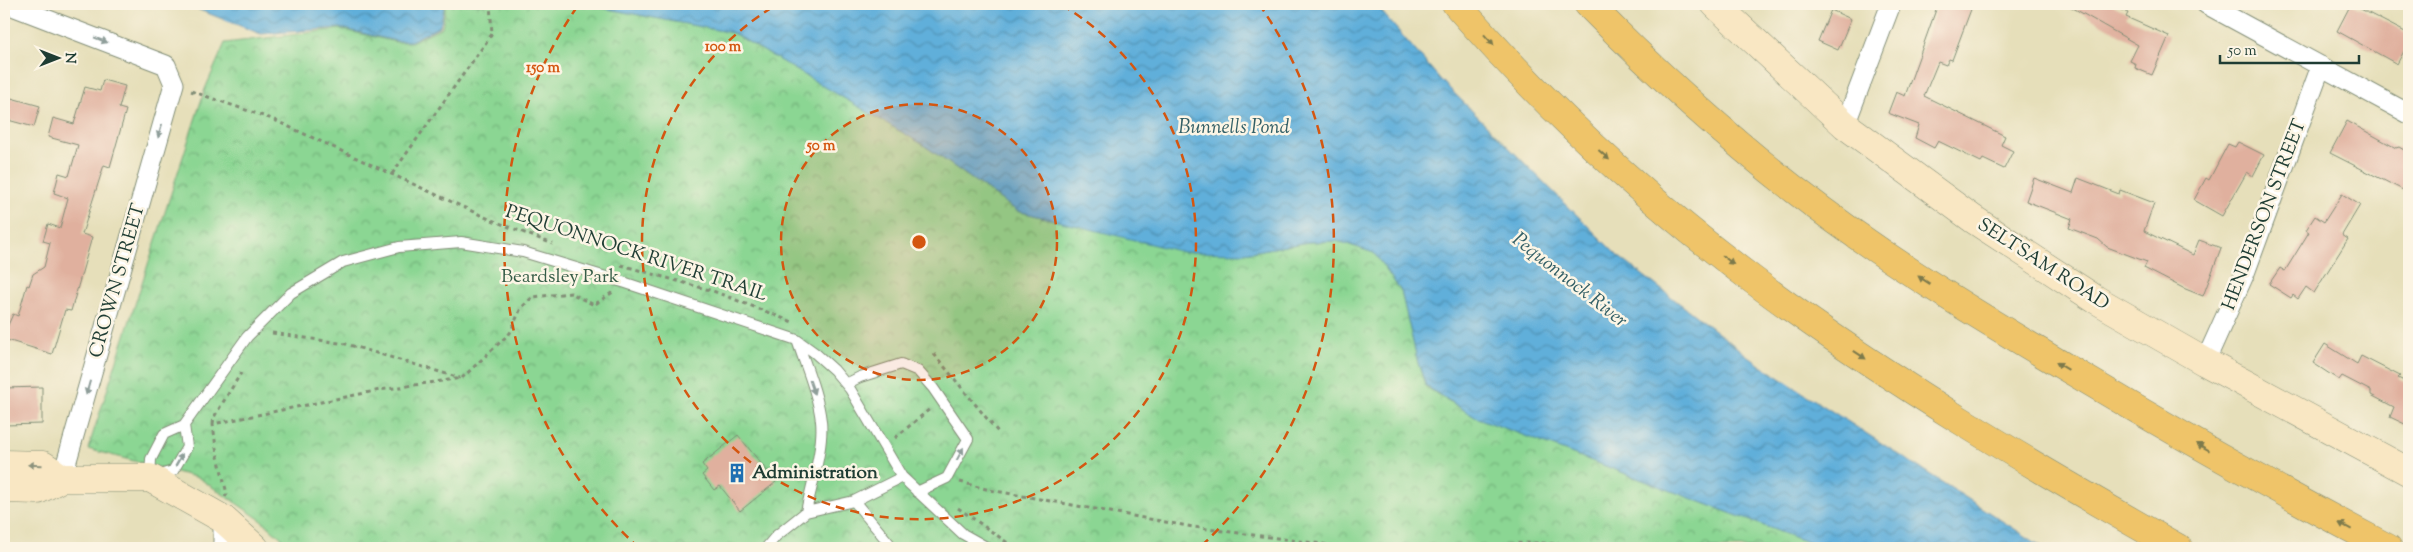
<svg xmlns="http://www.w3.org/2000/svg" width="2413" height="552" font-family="'Sorts Mill Goudy',serif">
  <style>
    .park { fill: url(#park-crowns); stroke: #558a64 }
    .water { fill: url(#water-waves); stroke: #407687 }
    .building { fill: #e0b09e }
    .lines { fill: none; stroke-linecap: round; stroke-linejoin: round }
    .service-casing { stroke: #828e77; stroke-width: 12 }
    .minor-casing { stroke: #828e77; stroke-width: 21 }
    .secondary-casing { stroke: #828e77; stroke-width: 29 }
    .motorway-casing { stroke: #828e77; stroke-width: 29 }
    .path { stroke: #828e77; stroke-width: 3; stroke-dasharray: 4 4; stroke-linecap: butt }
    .service { stroke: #fff; stroke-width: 10 }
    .minor { stroke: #fff; stroke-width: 19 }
    .secondary { stroke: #f9e7c3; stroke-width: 28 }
    .motorway { stroke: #efc469; stroke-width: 28 }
    .oneway { fill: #8f9e9a }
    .oneway2 { fill: #7d7a4c }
    .oneway3 { fill: #8c927c }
    .ring { fill: none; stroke: #d45610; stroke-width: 2.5; stroke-dasharray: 9 6 }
    .labels { text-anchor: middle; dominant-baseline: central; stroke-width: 5; stroke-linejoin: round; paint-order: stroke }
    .street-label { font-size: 19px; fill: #1f3d34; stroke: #fcf5e5 }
    .park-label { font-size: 19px; fill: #355c47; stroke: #fcf5e5 }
    .poi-label { font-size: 19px; font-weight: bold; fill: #1f3d34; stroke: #fcf5e5; text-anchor: start }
    .water-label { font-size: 20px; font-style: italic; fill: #325f66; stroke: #fcf5e5 }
    .centre { fill: #d45610; stroke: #fcf5e5; stroke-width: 2.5 }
    .ring-label { font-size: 15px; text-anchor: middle; font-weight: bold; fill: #d45610; stroke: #fcf5e5; stroke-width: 5; stroke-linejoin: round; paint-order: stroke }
  </style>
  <defs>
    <pattern id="park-crowns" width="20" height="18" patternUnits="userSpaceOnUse" patternTransform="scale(1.25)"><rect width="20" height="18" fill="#8bd693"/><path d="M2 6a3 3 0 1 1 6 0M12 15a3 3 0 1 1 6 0" fill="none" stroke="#71af79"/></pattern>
    <pattern id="water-waves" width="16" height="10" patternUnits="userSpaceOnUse" patternTransform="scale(1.25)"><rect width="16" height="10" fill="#60afda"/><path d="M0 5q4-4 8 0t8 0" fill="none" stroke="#4f90b2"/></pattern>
  </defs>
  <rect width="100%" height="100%" fill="#fcf5e5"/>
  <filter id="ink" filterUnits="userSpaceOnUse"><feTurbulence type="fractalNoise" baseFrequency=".02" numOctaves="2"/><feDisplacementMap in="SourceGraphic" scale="10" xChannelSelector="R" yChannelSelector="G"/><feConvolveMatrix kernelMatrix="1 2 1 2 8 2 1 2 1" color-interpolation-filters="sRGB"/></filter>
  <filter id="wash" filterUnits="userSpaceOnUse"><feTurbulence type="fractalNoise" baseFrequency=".0096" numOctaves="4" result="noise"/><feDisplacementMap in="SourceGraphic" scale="20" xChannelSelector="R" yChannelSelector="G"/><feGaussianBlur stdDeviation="1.12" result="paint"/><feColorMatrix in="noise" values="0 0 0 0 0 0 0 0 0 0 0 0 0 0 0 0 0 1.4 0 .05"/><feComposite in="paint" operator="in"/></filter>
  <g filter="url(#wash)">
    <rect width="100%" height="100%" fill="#e6dfba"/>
    <path class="park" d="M446,4H582L733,33L922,144L1018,211L1244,253L1309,242L1338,241L1374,253L1401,291L1418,363L1426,387L1475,417L1823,548H293L261,520L199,478L88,449L205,89L225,43L340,29L396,42H411L442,27Z"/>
    <path class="water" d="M184,4H445L440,26L411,41H396L340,28L261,34Z
      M582,4H1375L1440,79L1618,256L1757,363L2044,548H1823L1475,417L1426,386L1418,363L1401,291L1374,253L1338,241L1309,242L1244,253L1183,252L1017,211L922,144L733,33Z"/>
    <g id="blocks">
      <path class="building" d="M1938,4H1973L1952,60L1949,59L1946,65L1938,62L1924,96L2005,136L2001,145L2013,151L2004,169L1983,159L1981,162L1938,141L1934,148L1915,138L1919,125L1888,113L1896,92L1905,96Z
        M2066,4H2111L2128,13L2126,17L2169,36L2152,75L2135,68L2136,64L2130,61L2138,45Z
        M2351,4L2409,34V42L2397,64L2337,31Z
        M1831,10L1851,19L1838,50L1818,41Z
        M103,80L125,86L119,108L126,110L110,167L104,165L82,234L92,237L71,311L65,310L52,354L4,339V334L13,314L18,316L27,285L29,286L33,274L44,267L50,243L43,241L48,224L60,228L68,198L54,193L59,173L69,176L78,145L48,137L53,118L74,124L85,87L100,91Z
        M4,96L40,106L34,127L4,119Z
        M2347,121L2396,148L2399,147L2409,153V193L2330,153Z
        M2238,142L2264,155L2253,176L2247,172L2222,216L2194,200L2206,178L2209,180L2228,144L2235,147Z
        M2034,178L2073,193L2078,178L2119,194L2120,190L2154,203L2144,231L2193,255L2199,240L2221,248L2203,296L2183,288L2144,268L2147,262L2107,247L2098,239L2069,228L2072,219L2026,201Z
        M2342,194L2360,205L2342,235L2348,239L2314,293L2306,287L2298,299L2293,295L2291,298L2269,284L2280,268L2285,271L2309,232L2306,230L2315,216L2324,222Z
        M2325,344L2357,364L2361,356L2400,376L2398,378L2406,382L2409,374V426L2390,417L2394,407L2371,395V391L2342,376L2339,380L2313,363Z
        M42,387V424L4,425V388Z
        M738,435L776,482L740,511L720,486L714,490L702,475L707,471L702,464Z"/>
    </g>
  </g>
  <g filter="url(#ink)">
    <use href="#blocks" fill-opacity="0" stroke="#828e77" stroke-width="1"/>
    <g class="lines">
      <defs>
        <path id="service" d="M797,340C806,367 818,394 821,421C824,447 811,486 806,512
          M846,384L860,377L901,364L918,371L933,388L968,439L947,478L917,492
          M184,425L187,447L173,471L150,478L151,459L164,434L184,425L247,337L291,293L343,262L399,247L461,242L523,252L626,283L797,340L815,353L834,370L850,389L902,477L963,534L988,548
          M854,501L893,548
          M766,548L776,536L806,512L854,501L902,477"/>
        <path id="minor" d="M7,4L166,65L174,84L62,478
          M2206,4L2409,114
          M1845,125L1891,4
          M2205,362L2245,273L2321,66
          M223,548V519"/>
        <path id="secondary" d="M1715,4L1845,125L1973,219L2095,299L2205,362L2409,472
          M4,464L43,465L62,478
          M4,489L38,490L62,478H150L223,519L255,548"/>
        <path id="motorway" d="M1456,4C1545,106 1645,199 1753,280C1887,380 2032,466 2178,548
          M1588,4C1653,70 1722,133 1795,190C1884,259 1980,317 2077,374C2179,435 2283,493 2388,548"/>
      </defs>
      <use href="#service" class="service-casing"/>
      <use href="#minor" class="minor-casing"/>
      <use href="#secondary" class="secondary-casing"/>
      <use href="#motorway" class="motorway-casing"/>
      <path class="path" d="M191,91L272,119L489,219L553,244
        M392,174L492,34L490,4
        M621,265L713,291L795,323
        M272,333L346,344L460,378
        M934,354L998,432
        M213,424L214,417L241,373
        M895,438L931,408
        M960,482L990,490L1193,527L1352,548
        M225,497L227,494L216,448L213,424L380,390L462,378L510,333L521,308L533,297L571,293L594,305L613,292
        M958,508L1015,548
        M1486,548C1519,539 1566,544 1600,548"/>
      <use href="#service" class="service"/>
      <use href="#minor" class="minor"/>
      <use href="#secondary" class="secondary"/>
      <use href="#motorway" class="motorway"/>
    </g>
    <defs><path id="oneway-solid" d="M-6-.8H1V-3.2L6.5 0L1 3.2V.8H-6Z" transform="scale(1.25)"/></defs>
    <g class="oneway">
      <use href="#oneway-solid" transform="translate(101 40) rotate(21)"/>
      <use href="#oneway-solid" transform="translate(160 131) rotate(106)"/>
      <use href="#oneway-solid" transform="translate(812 387) rotate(71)"/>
      <use href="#oneway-solid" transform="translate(88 388) rotate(106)"/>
      <use href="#oneway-solid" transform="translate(960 454) rotate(-62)"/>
      <use href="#oneway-solid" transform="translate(179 460) rotate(-61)"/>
    </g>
    <g class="oneway2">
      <use href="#oneway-solid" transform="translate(1489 40) rotate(48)"/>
      <use href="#oneway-solid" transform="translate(1604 155) rotate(42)"/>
      <use href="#oneway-solid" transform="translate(1728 260) rotate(38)"/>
      <use href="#oneway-solid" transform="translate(1924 280) rotate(-147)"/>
      <use href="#oneway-solid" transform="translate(1860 355) rotate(34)"/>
      <use href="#oneway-solid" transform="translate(2062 366) rotate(-149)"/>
      <use href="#oneway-solid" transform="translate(2203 447) rotate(-151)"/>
      <use href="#oneway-solid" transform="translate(2345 526) rotate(-152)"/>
    </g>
    <use class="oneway3" href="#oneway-solid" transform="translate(35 465) rotate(-178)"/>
  </g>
  <circle cx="919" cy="242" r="138" fill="#d45610" fill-opacity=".12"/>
  <g class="ring">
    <circle cx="919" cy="242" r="138"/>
    <path d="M1062 5A277 277 0 1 1 776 5"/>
    <path d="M639 548A415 415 0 0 1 579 4M1259 4A415 415 0 0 1 1199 548"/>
  </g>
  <defs>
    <symbol id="building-bare" viewBox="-9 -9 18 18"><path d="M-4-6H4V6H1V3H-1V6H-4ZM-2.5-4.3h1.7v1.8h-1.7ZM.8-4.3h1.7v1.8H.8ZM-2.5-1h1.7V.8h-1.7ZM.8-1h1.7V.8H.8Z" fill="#1f6fb2" stroke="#fcf5e5" stroke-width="2.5" paint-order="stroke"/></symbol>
  </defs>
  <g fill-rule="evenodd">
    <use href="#building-bare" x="723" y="459" width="28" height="28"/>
  </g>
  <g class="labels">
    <g class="street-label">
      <text transform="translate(2265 215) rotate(-69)">HENDERSON STREET</text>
      <text transform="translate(636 254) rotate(18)">PEQUONNOCK RIVER TRAIL</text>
      <text transform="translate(2043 265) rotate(33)">SELTSAM ROAD</text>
      <text transform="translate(118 281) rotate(-74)">CROWN STREET</text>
    </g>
    <g class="park-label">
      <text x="560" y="277">Beardsley Park</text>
    </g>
    <g class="poi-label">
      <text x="752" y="473">Administration</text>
    </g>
    <g class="water-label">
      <text x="1234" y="128">Bunnells Pond</text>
      <text transform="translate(1569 281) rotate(38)">Pequonnock River</text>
    </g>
  </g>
  <circle cx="919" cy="242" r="8" class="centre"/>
  <g class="ring-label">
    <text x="723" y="51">100 m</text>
    <text x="543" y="72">150 m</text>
    <text x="821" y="150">50 m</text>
  </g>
  <rect width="2413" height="552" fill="none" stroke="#fcf5e5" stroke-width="20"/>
  <g transform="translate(58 58) rotate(90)" stroke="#fcf5e5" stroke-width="4" paint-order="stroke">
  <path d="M0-4L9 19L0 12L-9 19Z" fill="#1f3d34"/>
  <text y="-8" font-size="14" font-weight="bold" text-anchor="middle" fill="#1f3d34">N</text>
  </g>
  <path d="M2220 55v8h139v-8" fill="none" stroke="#1f3d34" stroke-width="2.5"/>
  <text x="2228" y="55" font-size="15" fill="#1f3d34" stroke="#fcf5e5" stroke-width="4" paint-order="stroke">50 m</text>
</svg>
